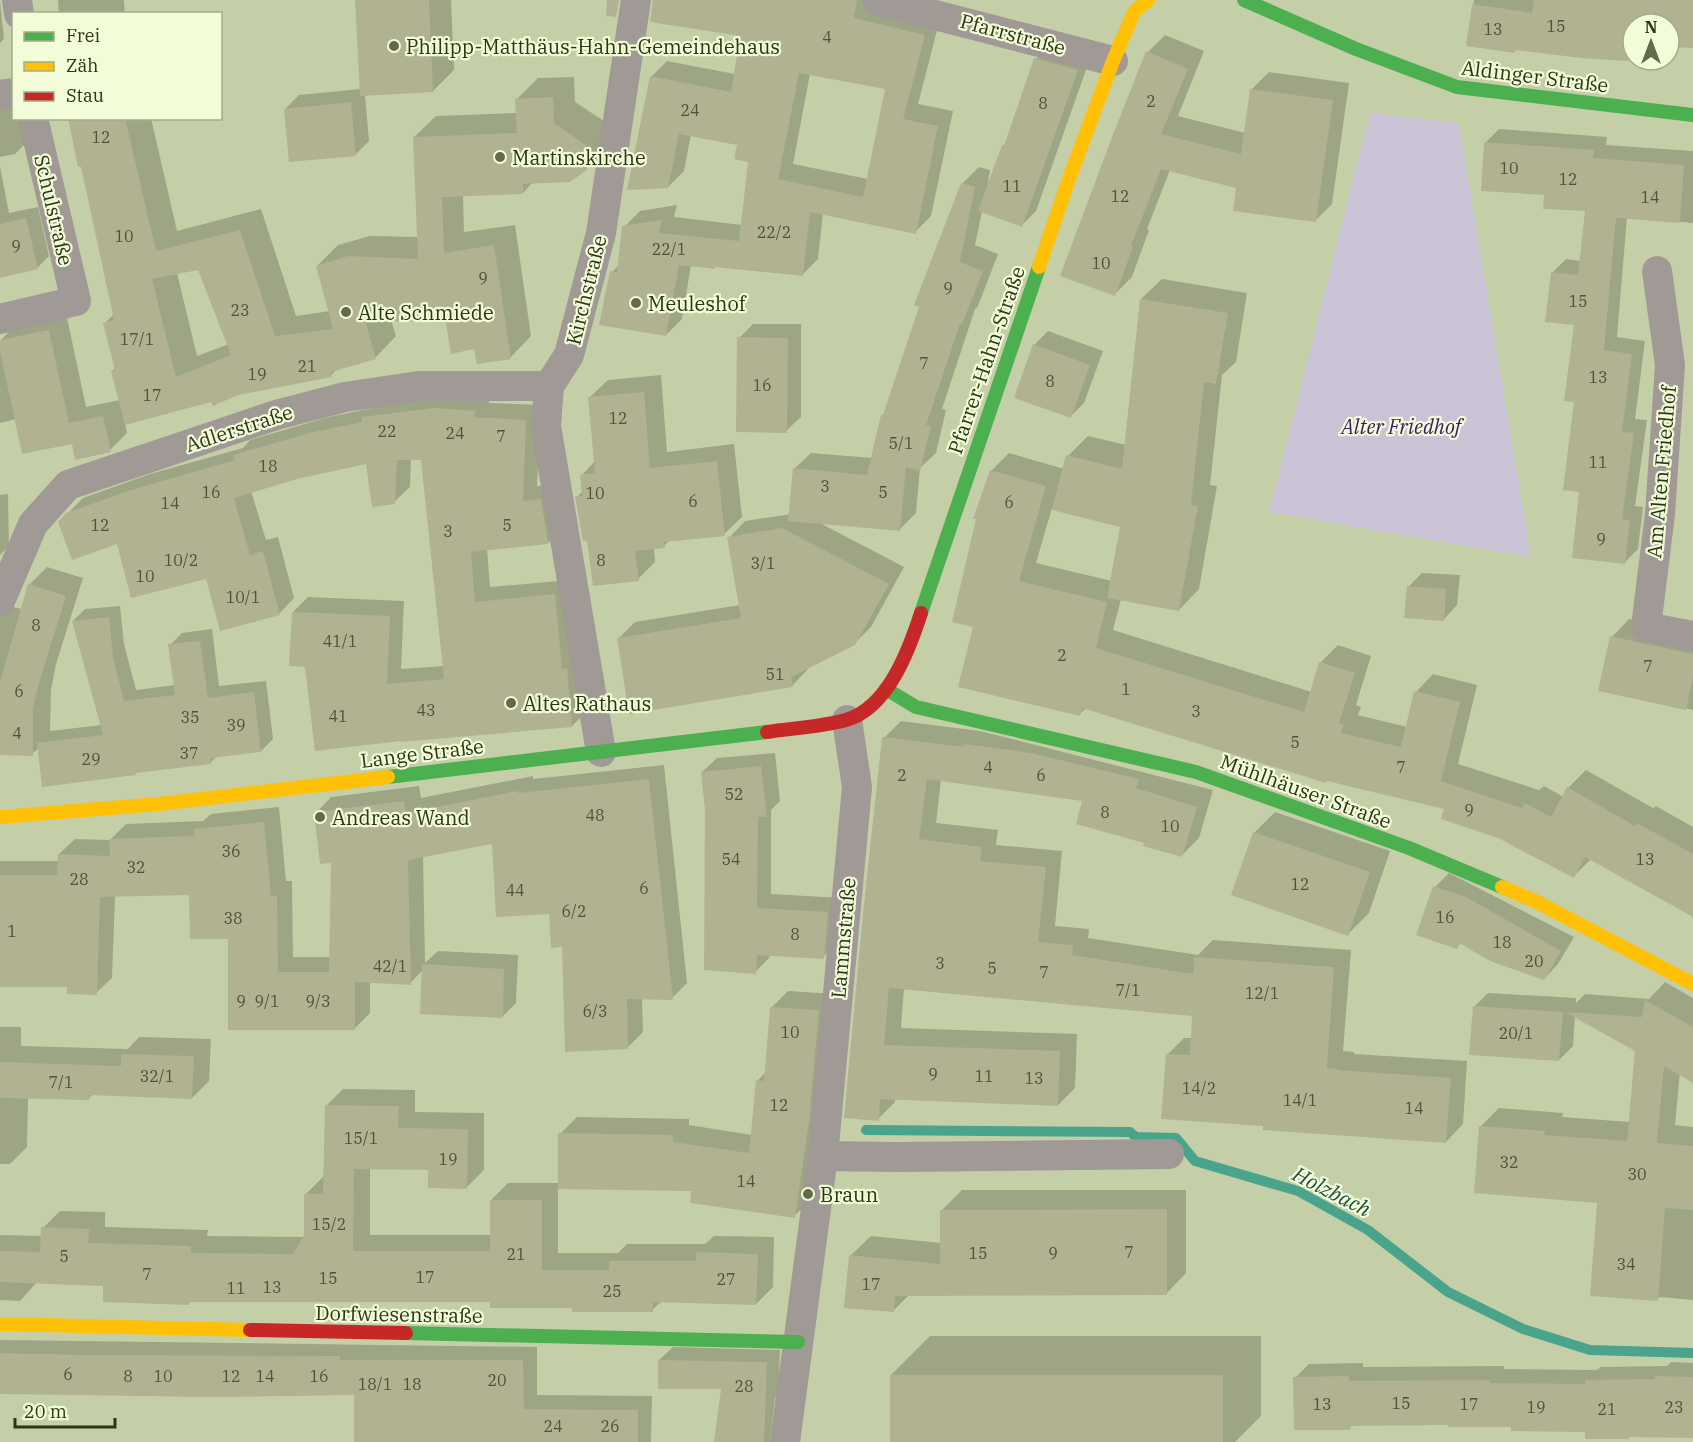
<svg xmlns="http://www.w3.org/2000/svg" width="1693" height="1442" font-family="'IBM Plex Serif',serif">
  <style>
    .green { fill: #cac3d5 }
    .shadow { fill: #0003; fill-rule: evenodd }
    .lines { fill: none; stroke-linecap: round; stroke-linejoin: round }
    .stream { stroke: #4aa48c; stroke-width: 10 }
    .building { fill: #b1b291; fill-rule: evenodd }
    .street { stroke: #a09995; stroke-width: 30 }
    .fast { stroke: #4caf50; stroke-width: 14 }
    .slow { stroke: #ffc107; stroke-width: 14 }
    .jam { stroke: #c62828; stroke-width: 14 }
    .poi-dot { fill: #636a49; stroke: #f2fcd8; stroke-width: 2 }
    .labels { text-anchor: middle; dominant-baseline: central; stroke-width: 4.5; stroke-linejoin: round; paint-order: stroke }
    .number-label { font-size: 16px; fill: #4f5436 }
    .street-label { font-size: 20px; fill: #2e3417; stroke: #f2fcd8 }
    .poi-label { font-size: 20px; fill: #2e3417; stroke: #f2fcd8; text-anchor: start }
    .park-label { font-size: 20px; font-style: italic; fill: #3d1769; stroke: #f2fcd8 }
    .water-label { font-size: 21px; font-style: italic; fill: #204f46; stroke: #f2fcd8 }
  </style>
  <rect width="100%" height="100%" fill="#c5cfa7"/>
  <path class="green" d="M1370,113L1459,123L1531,557L1269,512Z"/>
  <path class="shadow" d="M0,0L4,39L0,43Z
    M58,0H124L125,14H59Z
    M357,0H451L454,70L433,91L365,95L369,141L355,155L285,109L299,95L361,89Z
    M659,0H869L940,19L918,104L953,111L931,216L915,232L823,213L818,259L802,275L717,265L715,267L691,265L682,319L666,335L612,272L620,264L624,227L640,211L677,205L674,217L742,225L749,160L739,144L691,134L684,171L668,187L651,77L667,61L735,74L742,34ZM810,74L887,88L868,179L793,164Z
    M1474,0H1693V46H1669V24H1633V54L1627,60L1517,49L1514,51L1468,45Z
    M1165,35L1204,51L1178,116L1245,133L1252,89L1269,72L1349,83L1332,204L1315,221L1238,187L1170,170L1147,229L1149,230L1132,277L1115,294L1148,52Z
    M1050,45L1091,56L1036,211L1022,225L982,211L975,245L998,254L978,306L975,309L942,409L946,410L936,453L920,468L916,513L900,529L818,522L904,567L871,627L854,644L808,667V669L792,686L618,639L635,622L740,605L729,538L745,521L791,514L794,469L811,453L873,458L883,415L886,412L962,184L979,167L990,170L988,183H990L1003,146L1007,142L1036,59Z
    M574,77L575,102L607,123L608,147L586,169L533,182L523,193L463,195L464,232L515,225L531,336L510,358L475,348L447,321L391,320L396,336L375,358L339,368L331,375L212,400L125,423L127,433L110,450L73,442L16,419L0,423V341L17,324L66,313L86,407L120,400L112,371L116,367L105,323L114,314L82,165L70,118H151L177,231L261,209L296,316L330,311L317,266L338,245L370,236L418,237L414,137L436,116L517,113V99L538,78ZM199,268L229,344L197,356L177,273Z
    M14,104V118H24L29,140L15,154L0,157V106Z
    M1499,129L1607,137L1606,145L1693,151V223L1627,217L1617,337L1645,341L1635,419L1647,420L1635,506L1643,507L1638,549L1624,563L1581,491L1575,324L1552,273L1566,259L1581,261L1587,210L1545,193L1485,143Z
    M0,167L9,213L38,207L49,256L37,268L0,276Z
    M1162,279L1247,293L1236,362L1222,375L1210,485L1217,486L1199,589L1179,610L1121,599L1113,630L1312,692L1320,663L1338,645L1371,656L1356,705L1361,707L1358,715L1407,727L1416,692L1433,674L1477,685L1458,764L1539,790L1544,786L1564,797L1568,788L1586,770L1653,808L1656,806L1693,827V915L1591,859L1574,876L1446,808L1086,708L1080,714L974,626L991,471L1009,453L1064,469L1068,456L1088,436L1126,445L1141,299ZM1052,508L1122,526L1112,581L1036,563Z
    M753,324H801V417L786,431L739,338Z
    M1048,331L1103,351L1084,403L1070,417L1034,345Z
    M661,375L667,452L734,444L742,517L724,534L671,539L664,546L654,548L655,562L638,579L589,539L577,497L583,491L581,476L595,461L590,397L608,380Z
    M489,396V403L541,405L537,486L556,485L563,528L548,543L487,549L490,587L570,580L587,711L572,726L403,741L307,665L293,612L308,597L404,601L401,669L444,666L422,458L411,459L410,487L394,502L368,462L301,476L251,491L266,540L278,537L294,598L279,614L207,577L118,542L67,514L83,498L150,474L243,448L250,440L325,418L371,408L378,402Z
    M8,494L9,546L0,555V495Z
    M47,567L83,578L56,664L51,690L50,731L102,725L73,621L85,609L120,606L124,644L136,690L175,685L170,645L182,633L212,629L219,686L266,681L273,739L261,751L217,756L210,763L39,748L32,754H0V604L22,609L29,585Z
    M1422,573L1460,575L1457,605L1443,620L1408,587Z
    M1629,619L1693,634V710L1600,689L1612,637Z
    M901,721L980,731L1213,790L1199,838L1182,855L1146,842L1083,799L941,780L936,823L998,830L996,845L1062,851L1055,926L1089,929L1088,938L1198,955L1213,940L1351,950L1343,1051L1354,1052V1054L1467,1061L1463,1124L1446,1142L1265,1125L1167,1055L1184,1038H1193L1194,1015L904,988L901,1028L1077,1034L1075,1088L1058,1105L895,1098V1102L878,1119L884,738Z
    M775,753L780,801L771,810V894L842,898L837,943L823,957L770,955L769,958L755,972L706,810L702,772L717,758Z
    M664,765L687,983L672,998H642L643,1032L627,1048L564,946L551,912L493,842L423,856L425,963L438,951L518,955L516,1003L502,1017L423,970L410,983L370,982V1013L354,1029L230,937L191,893L115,896L112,978L96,993L69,986H0V861H59V854L75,839L110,840L126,824L203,821L211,814L279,807L286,881H292L293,957H331L332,861L316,813L331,797L419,786L421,798L533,776V779Z
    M1275,812L1390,851L1369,913L1348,934L1254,833Z
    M1449,873L1574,937L1558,964L1544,979L1461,943L1456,948L1435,887Z
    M1665,982L1693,998V1083L1680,1071L1675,1125L1693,1127V1300L1660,1297L1657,1299L1598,1201L1480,1127L1499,1108L1563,1113L1562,1117L1630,1122L1636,1050L1575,1016L1573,1046L1559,1060L1474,1007L1488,993L1576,998V1003L1585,994L1649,999Z
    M788,991L835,994L811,1200L794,1216L693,1190L558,1188V1253H618L627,1244H705L714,1236L774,1237L773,1287L756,1304L662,1301L652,1310L491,1300L191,1301L189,1303L105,1284L37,1282L20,1301L0,1300V1235L43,1236V1228L60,1211L105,1212V1227L208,1230L207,1236L304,1237L306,1194L323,1177H325L326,1106L343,1089L415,1090V1112L484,1113V1170L467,1187L430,1169L370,1168V1235H491V1200L508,1183H559L560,1134L577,1117L689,1119V1125L752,1135L757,1081L766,1072L772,1007Z
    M0,1027H21V1046L128,1049L139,1037L211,1039L209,1081L192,1098L93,1094L88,1099L28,1097L27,1147L10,1164H0Z
    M962,1190H1186V1273L1166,1294H910L893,1311L850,1256L871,1236L942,1243V1210Z
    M930,1336H1261V1416L1235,1442H891V1375Z
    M0,1340L537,1347V1395L652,1396L651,1442H355V1394L0,1392Z
    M673,1347L780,1350L778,1395L775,1398L770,1442H716L723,1387L659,1360Z
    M1671,1362L1693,1363V1437L1513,1425H1353L1349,1428L1295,1378L1309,1364L1363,1363V1367L1504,1366V1369L1597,1370L1601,1367L1667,1366Z"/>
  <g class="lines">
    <path class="stream" d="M866,1130L1130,1132L1136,1137L1176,1138L1195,1161L1298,1191L1368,1230L1448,1292L1523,1329L1590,1350L1693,1353"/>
  </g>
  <path class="building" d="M355,0H429L433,92L360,96Z
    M607,0H619L616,17L606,16Z
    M653,0H857L854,18L925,35L903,119L938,126L916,234L810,212L803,276L715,267V269L679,265L666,336L599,325L610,271L617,272L622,226L662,220L659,233L739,241L748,162L734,159L737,145L679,134L668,188L627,190L650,76L731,92L740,36L650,22ZM799,73L885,89L863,197L778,179Z
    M1534,0H1693V48L1669,47V24H1633V46H1629L1628,61L1581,58L1515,50V53L1466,46L1472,4L1532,13Z
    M1146,51L1188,69L1161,134L1241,154L1250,89L1333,100L1316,222L1233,211L1236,188L1161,169L1131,246L1133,247L1115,296L1060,276L1112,137Z
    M1034,58L1078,70L1022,227L978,211L1002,145L1004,146Z
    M553,97L554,123L586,145L587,170L570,182L523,184V194L442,197L444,253L494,245L511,359L477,364L474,349L451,354L446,323L365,320L376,359L331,372L332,377L238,395L213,406L211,402L125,425L111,371L115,370L103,323L114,320L81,167H78L68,118H125L156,251L240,230L275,336L333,329L316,266L348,256L418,259L413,137L517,133L515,99ZM198,270L231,355L176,377L152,279Z
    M351,102L356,156L289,162L284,109Z
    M1484,142L1594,150L1593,158L1684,165L1680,223L1616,218L1604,350L1632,354L1622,432L1634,433L1622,519L1630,520L1625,564L1572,558L1579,492L1563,490L1574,402L1564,401L1574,325L1545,322L1551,272L1578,275L1585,211L1543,209L1544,195L1481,191Z
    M961,183L975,187L960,262L983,271L962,324L960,323L926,425L931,426L920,471L906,467L900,531L788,521L793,468L867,475L881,415H883L919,307L914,305Z
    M26,218L38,269L0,278V224Z
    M1140,299L1228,313L1216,384L1204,382L1191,505L1198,506L1179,611L1107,598L1120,527L1052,510L1066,455L1122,469Z
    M49,330L69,423L103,416L111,452L75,460L72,444L22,454L0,351V340Z
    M737,337L788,338L787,433L736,432Z
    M1033,344L1090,365L1071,418L1014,398Z
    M644,392L650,468L717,461L725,536L664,542L665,548L635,551L639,581L593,586L587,541H583L575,496H582L580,475L595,473L588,397Z
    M434,408L475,411L474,417L526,420L523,501L541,499L548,544L471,552L475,602L555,594L562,669L567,668L572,727L401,742V741L315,751L305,667L289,666L292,612L390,616L387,684L444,679L421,460H397L395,504L372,507L366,464L301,478L234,498L250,555L263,551L280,615L220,631L206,579L131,598L117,544L72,560L58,522L66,513L134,489L235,460L233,455L309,433L362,422L361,417Z
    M990,470L1046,486L1019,581L1107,602L1096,648L1304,712L1319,662L1355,673L1339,723L1344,724L1341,733L1401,747L1414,691L1460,702L1441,781L1522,808L1525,803L1551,817L1567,787L1635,826L1637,823L1693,854V917L1585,857L1574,878L1498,838L1441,819L1444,809L1327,781L1326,783L1082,708L1080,716L958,687L973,627L952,622L976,519H973Z
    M782,528L889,584L855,645L791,677L793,687L629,714L617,638L741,618L727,537Z
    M28,584L66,596L39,683L33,709V756L0,755V682Z
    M1407,586L1446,589L1444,621L1404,618Z
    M109,617L113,657L124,701L175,695L168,644L200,641L208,698L254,692L261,752L210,758L211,764L136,773V775L42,787L37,743L103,735L72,621Z
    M1610,636L1693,654V677L1686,710L1598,691Z
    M882,737L964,747V744L1031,753L1139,779L1136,788L1197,807L1182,857L1143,846L1144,843L1076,824L1082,801L927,779L919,839L982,847L980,861L1046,867L1038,942L1073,945L1072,955L1193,974L1194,957L1334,967L1327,1068L1338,1069V1070L1451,1078L1446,1143L1263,1130V1126L1161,1119L1166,1054L1190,1055L1192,1016L889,988L884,1045L1060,1051L1058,1106L880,1099L879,1121L844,1118L863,914Z
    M761,766L767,817H758L757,908L828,912L824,959L757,955L756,974L704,970L705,810L701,772Z
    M649,779L673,1000L627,999L628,1049L565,1052L562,947L551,948L549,914L496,917L492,844L408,860L411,985L355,982V1030H228V939H190L189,895L100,897L97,995L67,994V987H0V875H57L58,854L110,856L109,839L194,836V829L264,822L271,896H277L278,972H329L331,863L320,864L314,812L404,801L406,813L517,791L518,793Z
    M1253,832L1370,872L1348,936L1231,895Z
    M1433,886L1466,897L1561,951L1544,980L1490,961L1459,943L1457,949L1416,935Z
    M422,964L504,969L503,1018L420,1014Z
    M1645,1000L1693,1027V1083L1664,1066L1657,1143L1693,1146V1210L1665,1208L1658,1301L1590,1296L1597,1203L1474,1193L1479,1126L1545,1131L1544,1135L1627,1141L1635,1051L1565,1012L1642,1017Z
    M1473,1006L1563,1012L1559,1061L1469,1055Z
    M770,1007L819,1010L809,1121L795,1218L690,1203L691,1191L558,1189V1133L673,1135V1142L749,1153L756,1080L764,1081Z
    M121,1054L194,1056L192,1099L89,1095V1100L0,1098V1062L121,1066Z
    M325,1105L399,1106L398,1128L468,1129L467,1189L428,1188V1170L354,1169L353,1251H490V1200H542V1270H609V1261H696V1252L758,1254L756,1305L653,1302V1312H572V1308H490V1302H190L189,1305L103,1302V1286L0,1282V1251L40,1252L41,1227L89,1229L88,1243L191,1246V1253L293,1254L304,1235V1194H323Z
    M1167,1209V1295L895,1296L894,1312L844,1308L849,1255L940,1264V1210Z
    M0,1353L84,1355L340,1356V1360H523L524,1409L638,1410V1442H354V1395L213,1397L0,1394Z
    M658,1360L767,1362L764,1442H714L721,1389H658Z
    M890,1375H1223V1442H890Z
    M1349,1376V1381L1490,1380V1383L1585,1384V1380L1655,1379V1376L1693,1377V1438L1629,1437V1439H1585V1432L1511,1431V1427H1448V1425L1350,1426V1430H1294L1293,1377Z"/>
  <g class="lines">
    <path class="street" d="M17,0L19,14
      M877,0L1113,61
      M0,95L14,93
      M1657,271L1670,365L1660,514L1646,627L1693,636
      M0,319L76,301L33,118
      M0,601L33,524L68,485L276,415L345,397L418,386H549
      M601,752L546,426L549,386L569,355L601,233L636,0
      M823,1156L897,1157L1169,1154
      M785,1442L823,1156L857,787L847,720"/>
    <path class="fast" d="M1244,0L1356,49L1457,87L1693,115
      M921,613L1039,267
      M886,689L916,707L1196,772L1409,848L1502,887
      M388,777L767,732
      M406,1333L798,1342"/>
    <path class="slow" d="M1039,267L1069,179L1113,61L1134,12L1148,0
      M0,817L159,804L388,777
      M1502,887L1537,902L1693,984
      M0,1324L250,1330"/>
    <path class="jam" d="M767,732C793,728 821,727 846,720C888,708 909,650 921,613
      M250,1330L406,1333"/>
  </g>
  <g class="poi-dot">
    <circle cx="394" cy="46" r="6"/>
    <circle cx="500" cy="157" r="6"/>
    <circle cx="636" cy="303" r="6"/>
    <circle cx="346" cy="312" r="6"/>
    <circle cx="511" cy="703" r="6"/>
    <circle cx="320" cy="817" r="6"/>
    <circle cx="808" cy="1194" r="6"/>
  </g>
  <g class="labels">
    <g class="number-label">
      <text x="1556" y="26">15</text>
      <text x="1493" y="29">13</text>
      <text x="827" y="37">4</text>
      <text x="1151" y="101">2</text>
      <text x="1043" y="103">8</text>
      <text x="690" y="110">24</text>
      <text x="101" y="137">12</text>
      <text x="1509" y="168">10</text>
      <text x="1568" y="179">12</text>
      <text x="1012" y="186">11</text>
      <text x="1120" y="196">12</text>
      <text x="1650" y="197">14</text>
      <text x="774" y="232">22/2</text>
      <text x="124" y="236">10</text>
      <text x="16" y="246">9</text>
      <text x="669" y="249">22/1</text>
      <text x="1101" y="263">10</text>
      <text x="483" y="278">9</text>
      <text x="948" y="288">9</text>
      <text x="1578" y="301">15</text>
      <text x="240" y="310">23</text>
      <text x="137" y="339">17/1</text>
      <text x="924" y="363">7</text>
      <text x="307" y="366">21</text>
      <text x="257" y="374">19</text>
      <text x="1598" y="377">13</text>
      <text x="1050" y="381">8</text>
      <text x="762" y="385">16</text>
      <text x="152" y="395">17</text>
      <text x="618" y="418">12</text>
      <text x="387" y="431">22</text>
      <text x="455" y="433">24</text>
      <text x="501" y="436">7</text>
      <text x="901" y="443">5/1</text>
      <text x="1598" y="462">11</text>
      <text x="268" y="466">18</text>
      <text x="825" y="486">3</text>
      <text x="211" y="492">16</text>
      <text x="883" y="492">5</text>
      <text x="595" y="493">10</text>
      <text x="693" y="501">6</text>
      <text x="1009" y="502">6</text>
      <text x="170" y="503">14</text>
      <text x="100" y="525">12</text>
      <text x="507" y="525">5</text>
      <text x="448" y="531">3</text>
      <text x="1601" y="539">9</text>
      <text x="181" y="560">10/2</text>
      <text x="601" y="560">8</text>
      <text x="763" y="563">3/1</text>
      <text x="145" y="576">10</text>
      <text x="243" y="597">10/1</text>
      <text x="36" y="625">8</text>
      <text x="340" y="641">41/1</text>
      <text x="1062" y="655">2</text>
      <text x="1648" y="666">7</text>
      <text x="775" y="674">51</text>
      <text x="1126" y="689">1</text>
      <text x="19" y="691">6</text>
      <text x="426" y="710">43</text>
      <text x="1196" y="711">3</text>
      <text x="338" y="716">41</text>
      <text x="190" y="717">35</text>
      <text x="236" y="725">39</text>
      <text x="17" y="733">4</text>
      <text x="1295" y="742">5</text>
      <text x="189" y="753">37</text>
      <text x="91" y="759">29</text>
      <text x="988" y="767">4</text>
      <text x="1401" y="767">7</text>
      <text x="902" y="775">2</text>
      <text x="1041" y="775">6</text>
      <text x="734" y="794">52</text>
      <text x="1469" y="810">9</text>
      <text x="1105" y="812">8</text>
      <text x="595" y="815">48</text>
      <text x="1170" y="826">10</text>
      <text x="231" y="851">36</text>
      <text x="731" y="859">54</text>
      <text x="1645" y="859">13</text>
      <text x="136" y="867">32</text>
      <text x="79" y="879">28</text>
      <text x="1300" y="884">12</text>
      <text x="644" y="888">6</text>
      <text x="515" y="890">44</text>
      <text x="574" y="911">6/2</text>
      <text x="1445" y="917">16</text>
      <text x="233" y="918">38</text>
      <text x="12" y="931">1</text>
      <text x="795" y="934">8</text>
      <text x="1502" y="942">18</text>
      <text x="1534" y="961">20</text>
      <text x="940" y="963">3</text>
      <text x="390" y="966">42/1</text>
      <text x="992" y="968">5</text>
      <text x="1044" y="972">7</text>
      <text x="1128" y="990">7/1</text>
      <text x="1262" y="993">12/1</text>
      <text x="241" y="1001">9</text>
      <text x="267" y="1001">9/1</text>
      <text x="318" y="1001">9/3</text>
      <text x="595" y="1011">6/3</text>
      <text x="790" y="1032">10</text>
      <text x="1516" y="1033">20/1</text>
      <text x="933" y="1074">9</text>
      <text x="157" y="1076">32/1</text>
      <text x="984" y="1076">11</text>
      <text x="1034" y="1078">13</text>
      <text x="61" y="1082">7/1</text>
      <text x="1199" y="1088">14/2</text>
      <text x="1300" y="1100">14/1</text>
      <text x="779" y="1105">12</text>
      <text x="1414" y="1108">14</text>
      <text x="361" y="1138">15/1</text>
      <text x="448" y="1159">19</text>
      <text x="1509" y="1162">32</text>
      <text x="1637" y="1174">30</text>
      <text x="746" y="1181">14</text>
      <text x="329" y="1224">15/2</text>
      <text x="1129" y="1252">7</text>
      <text x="978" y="1253">15</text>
      <text x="1053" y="1253">9</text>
      <text x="516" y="1254">21</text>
      <text x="64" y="1256">5</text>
      <text x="1626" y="1264">34</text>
      <text x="147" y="1274">7</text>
      <text x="425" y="1277">17</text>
      <text x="328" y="1278">15</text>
      <text x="726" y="1279">27</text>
      <text x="871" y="1284">17</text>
      <text x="272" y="1287">13</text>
      <text x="236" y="1288">11</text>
      <text x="612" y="1291">25</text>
      <text x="68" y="1374">6</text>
      <text x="128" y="1376">8</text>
      <text x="163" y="1376">10</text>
      <text x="231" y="1376">12</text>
      <text x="265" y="1376">14</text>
      <text x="319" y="1376">16</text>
      <text x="497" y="1380">20</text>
      <text x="375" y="1384">18/1</text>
      <text x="412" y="1384">18</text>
      <text x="744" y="1386">28</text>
      <text x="1401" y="1403">15</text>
      <text x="1322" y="1404">13</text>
      <text x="1469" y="1404">17</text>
      <text x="1536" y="1407">19</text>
      <text x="1674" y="1407">23</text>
      <text x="1607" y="1409">21</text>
      <text x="553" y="1426">24</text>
      <text x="610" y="1426">26</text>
    </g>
    <g class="street-label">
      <text transform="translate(1013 34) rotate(15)">Pfarrstraße</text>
      <text transform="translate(1535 76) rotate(7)">Aldinger Straße</text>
      <text transform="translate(54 210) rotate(77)">Schulstraße</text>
      <text transform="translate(586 290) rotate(-76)">Kirchstraße</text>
      <text transform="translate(986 360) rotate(-71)">Pfarrer-Hahn-Straße</text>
      <text transform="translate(239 428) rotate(-18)">Adlerstraße</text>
      <text transform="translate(1661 472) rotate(-85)">Am Alten Friedhof</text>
      <text transform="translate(422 753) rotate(-7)">Lange Straße</text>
      <text transform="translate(1306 791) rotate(20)">Mühlhäuser Straße</text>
      <text transform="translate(843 938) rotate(-85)">Lammstraße</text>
      <text transform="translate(399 1314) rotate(1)">Dorfwiesenstraße</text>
    </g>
    <g class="poi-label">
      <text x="406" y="46">Philipp-Matthäus-Hahn-Gemeindehaus</text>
      <text x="512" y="157">Martinskirche</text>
      <text x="648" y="303">Meuleshof</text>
      <text x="358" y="312">Alte Schmiede</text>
      <text x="523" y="703">Altes Rathaus</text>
      <text x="332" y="817">Andreas Wand</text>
      <text x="820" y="1194">Braun</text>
    </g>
    <g class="park-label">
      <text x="1401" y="426">Alter Friedhof</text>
    </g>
    <g class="water-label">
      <text transform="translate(1332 1191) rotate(27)">Holzbach</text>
    </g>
  </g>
  <rect x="12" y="12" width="210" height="108" fill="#f2fcd8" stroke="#a4ac8b" stroke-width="1.5"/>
  <rect x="24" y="32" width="30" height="9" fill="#4caf50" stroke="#a4ac8b" stroke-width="1.5"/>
  <text x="66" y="42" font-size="18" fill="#2e3417">Frei</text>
  <rect x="24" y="62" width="30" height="9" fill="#ffc107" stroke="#a4ac8b" stroke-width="1.5"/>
  <text x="66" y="72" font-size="18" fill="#2e3417">Zäh</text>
  <rect x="24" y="92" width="30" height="9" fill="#c62828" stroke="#a4ac8b" stroke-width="1.5"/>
  <text x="66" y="102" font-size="18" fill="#2e3417">Stau</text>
  <g transform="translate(1651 42)"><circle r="28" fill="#f2fcd8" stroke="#a4ac8b" stroke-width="1.5"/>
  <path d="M0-4.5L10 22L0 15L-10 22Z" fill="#636a49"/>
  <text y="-9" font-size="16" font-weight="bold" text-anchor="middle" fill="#2e3417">N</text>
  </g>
  <path d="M15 1418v9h100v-9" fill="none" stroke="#2e3417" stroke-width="3"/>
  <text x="24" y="1418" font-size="18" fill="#2e3417" stroke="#f2fcd8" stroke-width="4.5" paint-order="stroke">20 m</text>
</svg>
